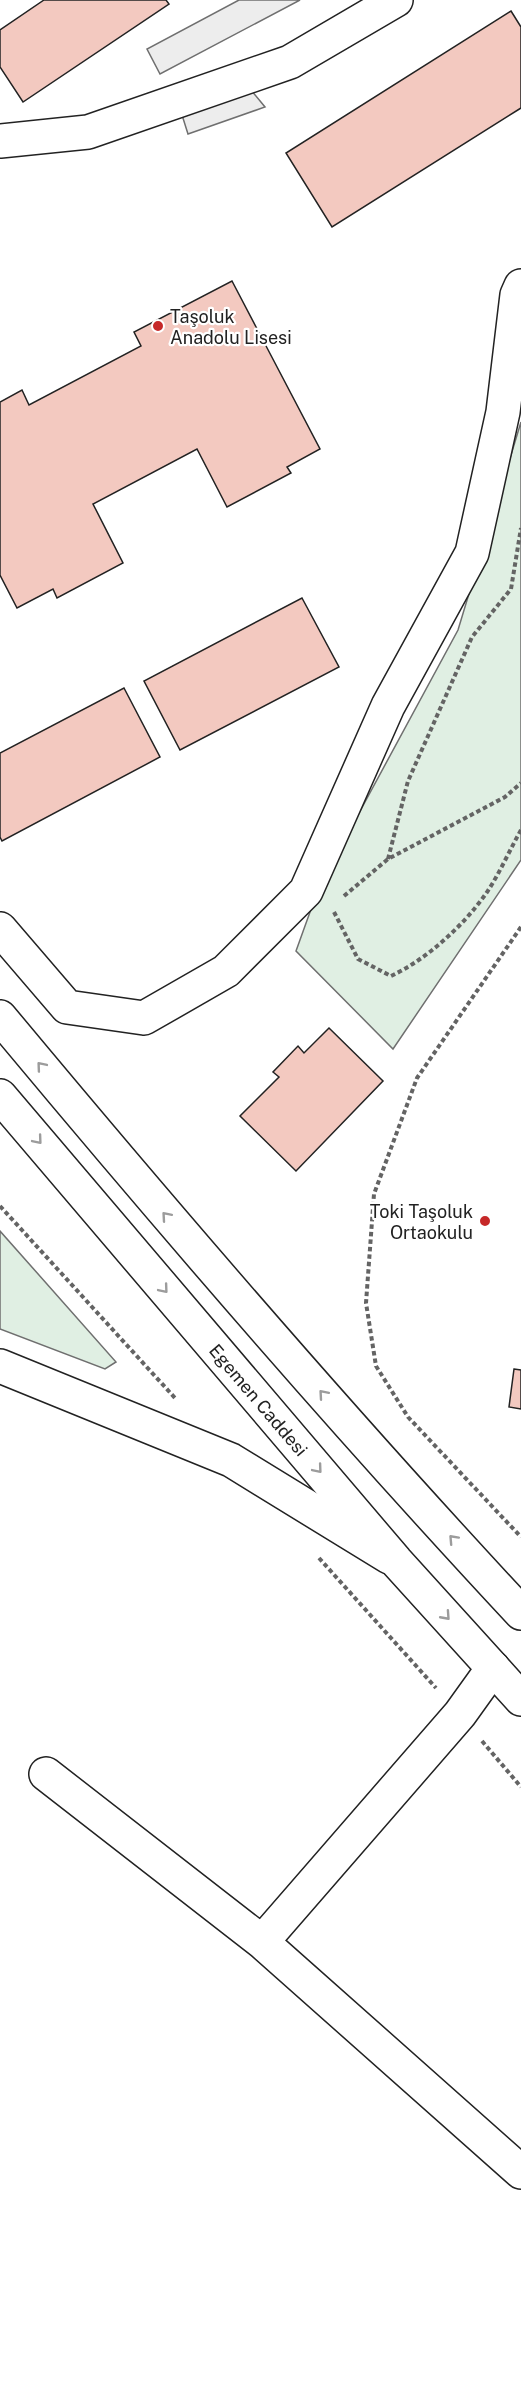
<svg xmlns="http://www.w3.org/2000/svg" width="521" height="2402" font-family="'Public Sans',sans-serif">
  <style>
    .green { fill: #e0efe3; stroke: #6f6f6f; stroke-width: 1.5 }
    .parking { fill: #ededed; stroke: #6f6f6f; stroke-width: 1.5 }
    .building { fill: #f3c9c0; stroke: #222; stroke-width: 1.5 }
    .lines { fill: none; stroke-linecap: round; stroke-linejoin: round }
    .minor-casing { stroke: #222; stroke-width: 36 }
    .major-casing { stroke: #222; stroke-width: 36 }
    .path { stroke: #646464; stroke-width: 4; stroke-dasharray: 4.5 3; stroke-linecap: butt }
    .minor { stroke: #fff; stroke-width: 33 }
    .major { stroke: #fff; stroke-width: 33 }
    .oneway { stroke: #9c9c9c }
    .poi-dot { fill: #c62828; stroke: #fff; stroke-width: 2 }
    .labels { text-anchor: middle; dominant-baseline: central; stroke-width: 4.5; stroke-linejoin: round; paint-order: stroke }
    .poi-label { font-size: 18px; fill: #222; stroke: #fff; text-anchor: start }
    .street-label { font-size: 18px; fill: #222; stroke: #fff }
  </style>
  <rect width="100%" height="100%" fill="#fff"/>
  <path class="green" d="M521,422V860L393,1049L296,951L319,887L458,630Z
    M0,1231L116,1362L105,1369L0,1329Z"/>
  <path class="parking" d="M239,0H300L160,74L147,49Z
    M251,90L265,107L188,134L182,115Z"/>
  <path class="building" d="M44,0H166L169,4L23,102L0,67V30Z
    M511,11L521,27V108L332,227L286,153Z
    M232,281L320,449L287,467L291,473L227,507L197,449L93,504L123,563L57,598L53,589L17,608L0,575V402L22,390L29,405L141,346L134,332Z
    M302,598L339,667L180,750L144,681Z
    M124,688L160,757L2,841L0,837V753Z
    M329,1028L383,1081L296,1171L240,1116L279,1077L273,1072L298,1046L304,1053Z
    M514,1369L521,1370V1409L509,1407Z"/>
  <g class="lines">
    <defs>
      <path id="minor" d="M0,141L88,132L290,62L396,0
        M0,929L67,1007L144,1018L226,971L306,891L388,706L472,553L503,412L517,295L521,286
        M0,1366L231,1460L389,1557
        M46,1774L262,1942L521,2172
        M262,1942L460,1714L493,1668"/>
      <g id="major">
        <path d="M0,1017C169,1220 341,1420 521,1613"/>
        <path id="s1" d="M0,1096L396,1561L521,1699"/>
      </g>
    </defs>
    <use href="#minor" class="minor-casing"/>
    <use href="#major" class="major-casing"/>
    <path class="path" d="M388,859L408,781L472,637L511,589L521,528
      M344,896L388,859L505,797L521,783
      M334,912L358,959L391,976C427,959 462,927 485,895C499,875 509,851 521,830
      M521,927L417,1078L374,1194L366,1303L376,1366L408,1417L521,1537
      M0,1206L175,1398
      M319,1558L436,1688
      M482,1741L521,1787"/>
    <use href="#minor" class="minor"/>
    <use href="#major" class="major"/>
  </g>
  <defs><path id="oneway-chevron" d="M-2-3.5L2.5 0L-2 3.5" fill="none" stroke-width="1.6" stroke-linecap="round" stroke-linejoin="round" transform="scale(1.5)"/></defs>
  <g class="oneway">
    <use href="#oneway-chevron" transform="translate(41 1066) rotate(-130)"/>
    <use href="#oneway-chevron" transform="translate(38 1140) rotate(50)"/>
    <use href="#oneway-chevron" transform="translate(166 1216) rotate(-131)"/>
    <use href="#oneway-chevron" transform="translate(164 1289) rotate(50)"/>
    <use href="#oneway-chevron" transform="translate(323 1394) rotate(-131)"/>
    <use href="#oneway-chevron" transform="translate(318 1469) rotate(50)"/>
    <use href="#oneway-chevron" transform="translate(453 1539) rotate(-133)"/>
    <use href="#oneway-chevron" transform="translate(446 1616) rotate(48)"/>
  </g>
  <g class="poi-dot">
    <circle cx="158" cy="326" r="6"/>
    <circle cx="485" cy="1221" r="6"/>
  </g>
  <g class="labels">
    <g class="poi-label">
      <text x="170" y="316">Taşoluk<tspan x="170" dy="21">Anadolu Lisesi</tspan></text>
      <text x="473" y="1211" text-anchor="end">Toki Taşoluk<tspan x="473" dy="21">Ortaokulu</tspan></text>
    </g>
    <g class="street-label">
      <text stroke="none"><textPath href="#s1" startOffset="399">Egemen Caddesi</textPath></text>
    </g>
  </g>
</svg>
